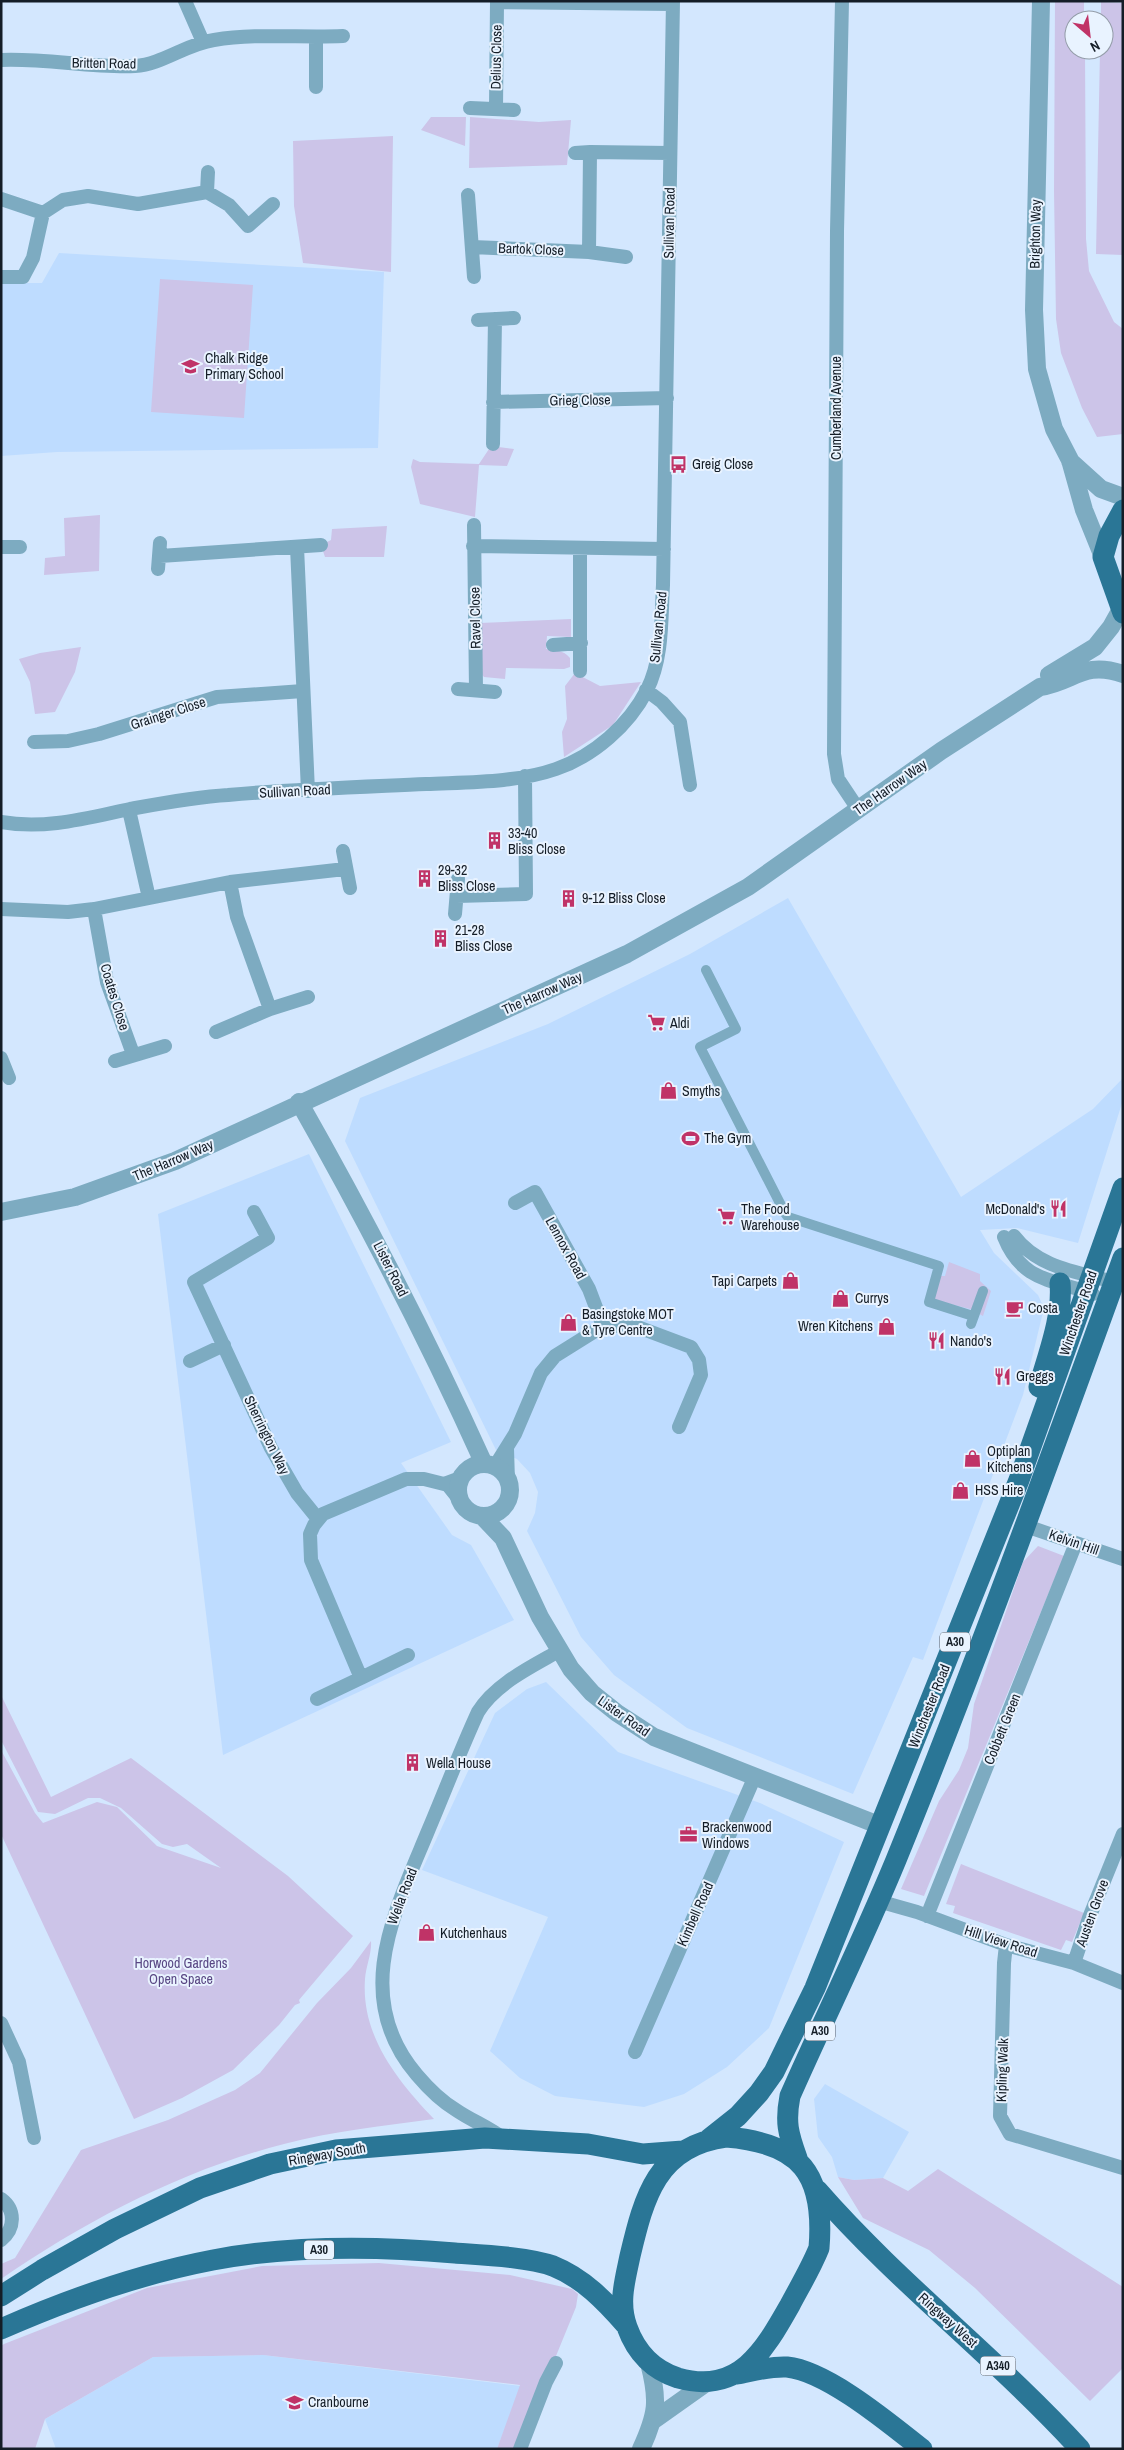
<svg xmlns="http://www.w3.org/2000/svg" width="1124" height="2450" font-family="'Archivo Narrow',sans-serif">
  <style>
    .built { fill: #bedcff }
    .green { fill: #ccc4e8 }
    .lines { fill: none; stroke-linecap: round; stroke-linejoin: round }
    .pedestrian { stroke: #7dabc1; stroke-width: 10 }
    .minor { stroke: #7dabc1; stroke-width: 14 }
    .tertiary { stroke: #7dabc1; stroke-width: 18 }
    .primary { stroke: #2a7696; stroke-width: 21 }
    .labels { text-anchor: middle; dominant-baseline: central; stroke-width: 4; stroke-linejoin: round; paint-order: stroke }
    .shield { fill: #e9f3ff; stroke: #545d68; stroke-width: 1 }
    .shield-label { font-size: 12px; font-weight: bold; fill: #141d27 }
    .street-label { font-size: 14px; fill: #141d27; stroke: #e9f3ff }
    .poi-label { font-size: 14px; fill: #141d27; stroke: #e9f3ff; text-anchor: start }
    .park-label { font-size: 14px; fill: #594784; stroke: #e9f3ff }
  </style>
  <rect width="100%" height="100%" fill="#d3e7fe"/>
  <path class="built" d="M59,253L384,272L378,448L57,452L1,456V283H42Z
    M788,898L961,1197L1093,1109L1123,1078V1100L1078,1243L1017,1228L980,1230L994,1253L1038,1295L1044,1308L1023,1395L923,1660L913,1657L853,1794L687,1728L614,1675L581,1637L527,1531L535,1513L538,1492L530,1473L517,1459L496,1450L345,1141L360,1098L548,1024L690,954Z
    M309,1154L451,1442L401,1463L452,1535L471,1545L514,1620L223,1755L158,1214Z
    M546,1682L618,1752L760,1803L844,1842L769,2028L727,2067L684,2094L644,2107L555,2096L520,2078L490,2051L548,1917L422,1870L495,1713L527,1689Z
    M825,2084L909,2132L883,2178L854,2180L838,2177L832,2157L818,2137L814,2099Z
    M263,2355L521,2386L497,2449H56L45,2419L153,2357Z"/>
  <path class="green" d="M1055,1H1084V20H1074V50H1085L1086,239L1089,271L1114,322L1123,329V434L1097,437L1082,408L1061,353L1056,319L1054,191Z
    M1101,2L1123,3V255L1096,254L1100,50H1104V20H1101Z
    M431,117H466L465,146L421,130Z
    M470,117L539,122L571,120L567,165L469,168Z
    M393,136L391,272L303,263L294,206L293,141Z
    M160,279L253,285L244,418L151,412Z
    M491,446L514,449L507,466L479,465L475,517L420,504L411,467L413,459L420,462L479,464Z
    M100,515L99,571L44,575L45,558L65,556L64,518Z
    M387,526L384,557H325L321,545L331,540L332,529Z
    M571,619V637L547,636L546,649C556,650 563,650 570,658V667L564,669L506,668L505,679L484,677L479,671L480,623Z
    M81,647L75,672L55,712L35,714L30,682L19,659L40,653Z
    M575,673L600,686L641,682L613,725L564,757L562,732L567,719L565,686Z
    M949,1262L980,1274V1281L991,1291L983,1316L970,1309L931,1299L940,1276H945Z
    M1038,1546L1064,1556L924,1896L901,1889L939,1801L959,1770L968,1748L974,1704L1023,1562Z
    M1,1695L51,1797L131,1758L288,1876L353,1936L299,2000L300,2003L295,2005L279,2025L233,2070L182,2098L134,2119L1,1834V1750L35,1813L43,1823L97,1802L117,1807L157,1846L221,1868L187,1844L173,1847L162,1844L121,1808L100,1798H88L55,1814L38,1812L1,1740Z
    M961,1864L1084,1913L1072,1942L1066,1940L1061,1950L953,1913L955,1906L946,1904Z
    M371,1941C372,1953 366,1966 365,1979C361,2036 397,2080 434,2119C384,2126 333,2131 284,2144C183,2170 87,2220 1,2279V2264L15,2258L81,2150L168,2120L235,2090L260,2073L317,2003L351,1968Z
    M938,2169L1123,2287V2368L1090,2401L975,2288L929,2250L863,2218L838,2177L854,2180L883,2178L908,2191Z
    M379,2263L510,2275L572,2289L578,2294L576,2307L518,2449H497L520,2385L263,2355L153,2357L45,2419L35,2449H1V2346L4,2344L147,2288L262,2266Z"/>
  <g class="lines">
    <path class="pedestrian" d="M706,970L736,1029L700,1047L785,1213L788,1217L939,1266L929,1302L973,1316
      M971,1324L983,1291"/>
    <path class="minor" d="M185,1L203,42
      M842,1L837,231L834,754L838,779L858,809
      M1,60C45,58 92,68 135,66C163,64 186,44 214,40C257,33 300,38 343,36
      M316,87V38
      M470,108L514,110
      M496,109L497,2L673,4
      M575,153L590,152
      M207,192L208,172
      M468,195L474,277
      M1,199L43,213
      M472,247L589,252L590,152L670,153
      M589,252L626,257
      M1,277H23L33,258L43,213L63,200L88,196L138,204L207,192L229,205L248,226L273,204
      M478,320L514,318
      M493,402L667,398
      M493,444L495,319
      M474,525L476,690
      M473,546L664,549
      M1,547H20
      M297,547L308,791
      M580,549V671
      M160,556L321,545
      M158,569L160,543
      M553,645L581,643
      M458,689L495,692
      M646,690L662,702L680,722L690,785
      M34,742L68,741L99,734L217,697L303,691
      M129,810L149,898
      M1,822C45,830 87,818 130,809C163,803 195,797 228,795C294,789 360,787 426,784C468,782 516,783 556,769C594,756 629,725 647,690C663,658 661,619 663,585L673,1
      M343,851L350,888
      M230,882L237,917L270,1009
      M457,896L526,894L525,776
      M1,909L68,912L94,909L230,882L345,869
      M94,909L107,982L133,1054
      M455,914L458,879
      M216,1032L270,1009L308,997
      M1,1058L9,1078
      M115,1061L165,1046
      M515,1203L535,1192L589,1289L603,1326
      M254,1212L268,1238L194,1282L271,1448L297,1493L318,1519
      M1014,1236C1038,1268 1078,1272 1114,1282
      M1004,1237C1022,1282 1052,1279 1093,1294
      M190,1361L224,1345
      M507,1449L508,1481
      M495,1466L515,1434L541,1373L555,1356L603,1326H635L691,1347L699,1360L701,1375L679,1427
      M446,1483L458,1498
      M1026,1526L1123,1559
      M361,1678L408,1655
      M317,1699L361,1678L311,1560L310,1534L314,1525L323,1514L406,1479H424L444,1484L460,1478
      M878,1901L917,1912L1006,1945L1074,1963L1123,1983
      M927,1916L1076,1543
      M1006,1945L1004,1963L1000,2116L1010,2134L1123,2168
      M1074,1963L1089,1918L1123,1834
      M1,2023L19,2062L34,2138
      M635,2052L755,1776
      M504,2139C489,2127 472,2121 456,2110C441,2101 428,2088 417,2075C350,1997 395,1911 428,1831C445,1791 460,1751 478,1712C495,1684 531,1667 559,1651
      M1,2199C16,2210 15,2229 1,2240
      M520,2449L546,2382L556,2363"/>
    <path class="tertiary" d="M1041,1L1034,310L1037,369L1054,429L1070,460L1084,510L1103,557
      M1070,461L1101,489L1123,497
      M1049,675L1095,647L1111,627L1121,609
      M299,1102C366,1220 428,1340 484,1464
      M1,1212L75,1197L175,1161L627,954L748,887L941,751L1040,687C1074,682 1083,660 1123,674
      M458 1490a26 26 0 1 1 52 0a26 26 0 1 1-52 0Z
      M483,1517L503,1538L540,1617L571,1669L592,1693L617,1713L654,1737L881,1826
      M654,2420L709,2381
      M641,2449C657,2414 659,2401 649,2363"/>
    <path class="primary" d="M1123,510L1109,536L1103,557L1123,613
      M1039,1387C1048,1354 1063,1317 1060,1283
      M726,2137C801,2143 825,2174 819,2248C811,2268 800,2286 790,2305C764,2351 739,2395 678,2378C653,2370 636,2352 627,2327C618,2303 625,2280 630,2256C644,2197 657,2146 726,2137Z
      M709,2139L738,2116L759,2093L774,2072L815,1988L1019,1480L1123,1188
      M797,2158C788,2133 785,2122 790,2096C825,2017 863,1940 896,1860C977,1661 1050,1459 1123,1258
      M817,2190C898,2283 997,2358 1080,2449
      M1,2296L42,2270L115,2229L200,2188L270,2164L336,2150L485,2138L588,2144L643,2154L683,2151
      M1,2329C69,2299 140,2274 213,2260C292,2245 376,2246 455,2253C483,2255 528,2257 553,2266C583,2278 605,2301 626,2325
      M737,2374C753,2371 770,2366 787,2367C827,2371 889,2423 922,2449"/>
  </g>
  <defs>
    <symbol id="school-bare" viewBox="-9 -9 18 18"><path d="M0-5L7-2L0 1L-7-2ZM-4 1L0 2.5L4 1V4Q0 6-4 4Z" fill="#c03367" stroke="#e9f3ff" stroke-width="2.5" paint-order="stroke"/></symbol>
    <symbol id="bus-bare" viewBox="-9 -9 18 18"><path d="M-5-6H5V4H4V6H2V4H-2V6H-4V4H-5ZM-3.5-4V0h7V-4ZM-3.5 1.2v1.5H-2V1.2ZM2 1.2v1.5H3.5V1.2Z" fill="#c03367" stroke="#e9f3ff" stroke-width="2.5" paint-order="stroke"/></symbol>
    <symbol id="building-bare" viewBox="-9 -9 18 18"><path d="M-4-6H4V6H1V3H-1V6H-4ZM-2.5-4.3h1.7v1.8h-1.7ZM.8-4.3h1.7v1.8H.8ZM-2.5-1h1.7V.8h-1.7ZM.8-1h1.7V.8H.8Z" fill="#c03367" stroke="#e9f3ff" stroke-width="2.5" paint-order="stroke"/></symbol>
    <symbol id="supermarket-bare" viewBox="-9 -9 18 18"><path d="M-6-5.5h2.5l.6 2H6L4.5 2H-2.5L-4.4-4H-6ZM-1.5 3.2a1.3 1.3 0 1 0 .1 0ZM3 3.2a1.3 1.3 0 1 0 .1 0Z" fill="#c03367" stroke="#e9f3ff" stroke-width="2.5" paint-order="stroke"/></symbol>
    <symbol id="shop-bare" viewBox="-9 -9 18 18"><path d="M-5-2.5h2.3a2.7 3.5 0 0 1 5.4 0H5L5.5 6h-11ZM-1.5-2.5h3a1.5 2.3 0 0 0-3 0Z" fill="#c03367" stroke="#e9f3ff" stroke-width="2.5" paint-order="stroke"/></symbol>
    <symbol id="stadium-bare" viewBox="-9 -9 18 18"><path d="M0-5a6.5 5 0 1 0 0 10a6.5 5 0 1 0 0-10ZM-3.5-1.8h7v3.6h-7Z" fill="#c03367" stroke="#e9f3ff" stroke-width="2.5" paint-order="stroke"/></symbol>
    <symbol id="restaurant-bare" viewBox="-9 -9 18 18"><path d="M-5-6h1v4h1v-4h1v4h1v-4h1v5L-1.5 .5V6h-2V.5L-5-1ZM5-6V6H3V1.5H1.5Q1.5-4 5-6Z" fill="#c03367" stroke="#e9f3ff" stroke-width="2.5" paint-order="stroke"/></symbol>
    <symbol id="cafe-bare" viewBox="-9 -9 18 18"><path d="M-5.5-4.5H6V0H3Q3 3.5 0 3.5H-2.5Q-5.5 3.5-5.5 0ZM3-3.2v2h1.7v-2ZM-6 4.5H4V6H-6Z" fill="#c03367" stroke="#e9f3ff" stroke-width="2.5" paint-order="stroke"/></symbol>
    <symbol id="office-bare" viewBox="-9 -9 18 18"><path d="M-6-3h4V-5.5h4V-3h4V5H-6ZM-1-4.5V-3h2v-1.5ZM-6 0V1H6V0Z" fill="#c03367" stroke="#e9f3ff" stroke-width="2.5" paint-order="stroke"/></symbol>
  </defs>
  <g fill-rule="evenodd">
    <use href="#school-bare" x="178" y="354" width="25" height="25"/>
    <use href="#bus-bare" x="666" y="452" width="25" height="25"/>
    <use href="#building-bare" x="482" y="828" width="25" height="25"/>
    <use href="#building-bare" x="412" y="866" width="25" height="25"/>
    <use href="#building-bare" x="556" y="886" width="25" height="25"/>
    <use href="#building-bare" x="428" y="926" width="25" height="25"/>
    <use href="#supermarket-bare" x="644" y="1010" width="25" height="25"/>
    <use href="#shop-bare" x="656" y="1078" width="25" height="25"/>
    <use href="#stadium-bare" x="678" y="1126" width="25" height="25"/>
    <use href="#restaurant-bare" x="1046" y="1196" width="25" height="25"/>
    <use href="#supermarket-bare" x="714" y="1204" width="25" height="25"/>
    <use href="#shop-bare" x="778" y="1268" width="25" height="25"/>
    <use href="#shop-bare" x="828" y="1286" width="25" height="25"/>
    <use href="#cafe-bare" x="1002" y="1296" width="25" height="25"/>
    <use href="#shop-bare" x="556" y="1310" width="25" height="25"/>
    <use href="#shop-bare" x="874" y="1314" width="25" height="25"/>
    <use href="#restaurant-bare" x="924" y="1328" width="25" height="25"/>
    <use href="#restaurant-bare" x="990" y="1364" width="25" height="25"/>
    <use href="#shop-bare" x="960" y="1446" width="25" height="25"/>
    <use href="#shop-bare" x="948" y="1478" width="25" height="25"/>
    <use href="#building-bare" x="400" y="1750" width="25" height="25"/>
    <use href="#office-bare" x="676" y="1822" width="25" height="25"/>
    <use href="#shop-bare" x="414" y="1920" width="25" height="25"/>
    <use href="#school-bare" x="282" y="2390" width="25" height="25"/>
  </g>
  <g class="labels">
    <g class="shield">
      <rect x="940" y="1632.5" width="30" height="19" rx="4"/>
      <rect x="805" y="2021.5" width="30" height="19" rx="4"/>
      <rect x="304" y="2240.5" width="30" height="19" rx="4"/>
      <rect x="980.5" y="2356.5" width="35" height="19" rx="4"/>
    </g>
    <g class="shield-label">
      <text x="955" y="1642">A30</text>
      <text x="820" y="2031">A30</text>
      <text x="319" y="2250">A30</text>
      <text x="998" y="2366">A340</text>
    </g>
    <g class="street-label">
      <text transform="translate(496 57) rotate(-89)">Delius Close</text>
      <text transform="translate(104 63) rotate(1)">Britten Road</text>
      <text transform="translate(669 223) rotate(-89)">Sullivan Road</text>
      <text transform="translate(1035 234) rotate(-89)">Brighton Way</text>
      <text transform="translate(531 249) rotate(2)">Bartok Close</text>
      <text transform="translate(580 400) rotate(-1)">Grieg Close</text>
      <text transform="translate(836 408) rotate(-90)">Cumberland Avenue</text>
      <text transform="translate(475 618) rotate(-91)">Ravel Close</text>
      <text transform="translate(658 627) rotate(-84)">Sullivan Road</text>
      <text transform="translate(168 713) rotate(-18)">Grainger Close</text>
      <text transform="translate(890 787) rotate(-35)">The Harrow Way</text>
      <text transform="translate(295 791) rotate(-3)">Sullivan Road</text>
      <text transform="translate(542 993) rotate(-24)">The Harrow Way</text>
      <text transform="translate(115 997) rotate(73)">Coates Close</text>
      <text transform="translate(173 1160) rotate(-23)">The Harrow Way</text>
      <text transform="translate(566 1248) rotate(61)">Lennox Road</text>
      <text transform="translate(391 1269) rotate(63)">Lister Road</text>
      <text transform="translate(1078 1313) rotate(-71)">Winchester Road</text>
      <text transform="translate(267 1435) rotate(64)">Sherrington Way</text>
      <text transform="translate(1074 1542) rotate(19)">Kelvin Hill</text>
      <text transform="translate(929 1706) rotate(-68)">Winchester Road</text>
      <text transform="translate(624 1716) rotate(35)">Lister Road</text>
      <text transform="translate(1002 1729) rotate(-68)">Cobbett Green</text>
      <text transform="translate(402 1896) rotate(-69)">Wella Road</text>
      <text transform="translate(1092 1913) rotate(-70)">Austen Grove</text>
      <text transform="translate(695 1914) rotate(-66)">Kimbell Road</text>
      <text transform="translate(1001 1941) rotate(18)">Hill View Road</text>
      <text transform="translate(1002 2070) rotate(-88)">Kipling Walk</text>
      <text transform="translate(327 2154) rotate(-10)">Ringway South</text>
      <text transform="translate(948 2320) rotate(42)">Ringway West</text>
    </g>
    <g class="poi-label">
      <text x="205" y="358">Chalk Ridge<tspan x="205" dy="16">Primary School</tspan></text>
      <text x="692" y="464">Greig Close</text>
      <text x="508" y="833">33-40<tspan x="508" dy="16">Bliss Close</tspan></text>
      <text x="438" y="870">29-32<tspan x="438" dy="16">Bliss Close</tspan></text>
      <text x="582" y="898">9-12 Bliss Close</text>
      <text x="455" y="930">21-28<tspan x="455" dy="16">Bliss Close</tspan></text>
      <text x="670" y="1023">Aldi</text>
      <text x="682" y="1091">Smyths</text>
      <text x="704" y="1138">The Gym</text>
      <text x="741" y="1209">The Food<tspan x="741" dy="16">Warehouse</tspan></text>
      <text x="1045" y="1209" text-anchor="end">McDonald's</text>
      <text x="777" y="1281" text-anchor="end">Tapi Carpets</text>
      <text x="855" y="1298">Currys</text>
      <text x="1028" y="1308">Costa</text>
      <text x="582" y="1314">Basingstoke MOT<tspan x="582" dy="16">&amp; Tyre Centre</tspan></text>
      <text x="873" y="1326" text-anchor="end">Wren Kitchens</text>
      <text x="950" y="1341">Nando's</text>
      <text x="1016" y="1376">Greggs</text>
      <text x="987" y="1451">Optiplan<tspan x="987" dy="16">Kitchens</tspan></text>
      <text x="975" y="1490">HSS Hire</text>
      <text x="426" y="1763">Wella House</text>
      <text x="702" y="1827">Brackenwood<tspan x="702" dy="16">Windows</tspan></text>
      <text x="440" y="1933">Kutchenhaus</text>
      <text x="308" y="2402">Cranbourne</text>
    </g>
    <g class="park-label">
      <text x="181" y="1963">Horwood Gardens<tspan x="181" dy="16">Open Space</tspan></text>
    </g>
  </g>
  <rect width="1124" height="2450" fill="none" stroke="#141d27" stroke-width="5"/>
  <g transform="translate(1089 35) rotate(152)"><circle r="24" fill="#e9f3ff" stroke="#949da9"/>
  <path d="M0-4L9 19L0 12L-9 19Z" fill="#c03367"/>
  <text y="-8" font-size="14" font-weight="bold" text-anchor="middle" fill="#141d27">N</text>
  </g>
</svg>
